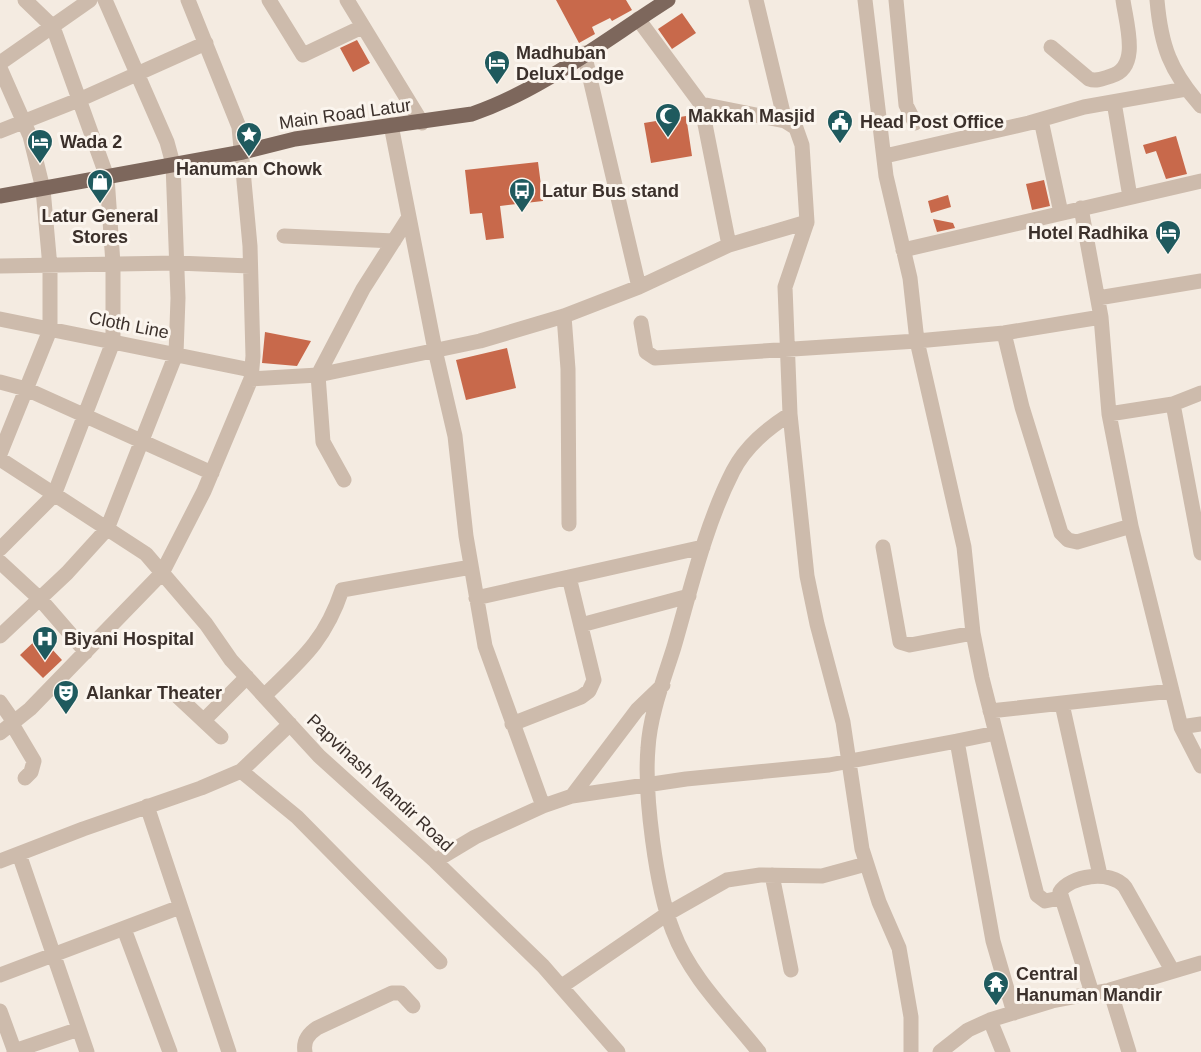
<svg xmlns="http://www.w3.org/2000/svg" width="1201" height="1052" font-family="Arial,sans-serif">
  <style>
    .building { fill: #c8694b }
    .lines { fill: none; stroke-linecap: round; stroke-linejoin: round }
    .minor { stroke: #cdbbac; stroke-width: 15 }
    .major { stroke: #7d675c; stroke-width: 15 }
    .labels { text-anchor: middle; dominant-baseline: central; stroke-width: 6; stroke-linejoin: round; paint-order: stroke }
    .poi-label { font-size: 18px; font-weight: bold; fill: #3b302b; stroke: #fbf5ee; text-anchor: start }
    .street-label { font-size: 18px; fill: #3b302b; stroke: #fbf5ee }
  </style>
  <rect width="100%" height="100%" fill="#f4ebe1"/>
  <path class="building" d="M556,0H626L632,10L612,21L610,18L592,27L595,34L579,43Z
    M682,13L696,33L672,49L658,29Z
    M357,40L370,63L353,72L340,48Z
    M686,116L692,156L651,163L644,123Z
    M1176,136L1187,174L1166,179L1156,151L1146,154L1143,145Z
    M538,162L543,201L500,206L504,238L486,240L482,213L470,214L465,170Z
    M1044,180L1050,206L1032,210L1026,184Z
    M948,195L951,207L931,213L928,201Z
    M933,219L953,223L955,228L937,232Z
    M265,332L311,341L297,366L262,363Z
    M507,348L516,388L466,400L456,360Z
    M40,636L62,660L43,678L20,655Z"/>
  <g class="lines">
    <path class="minor" d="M269,0L303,55L362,27
      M347,0L422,123
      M756,0L785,121
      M865,0L886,176L910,278L917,341L964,547L973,633L982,678L1037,895L1045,901L1060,898
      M896,0L906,105L915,123
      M1157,0C1161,46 1170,71 1201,106
      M638,19L701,104
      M1051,47L1089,79C1097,82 1104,78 1111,76C1141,68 1126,23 1123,0
      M584,53L639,287
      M0,63L90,0
      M0,68L30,136L43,189L50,267V330L0,454
      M1114,102L1130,197
      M1041,120L1061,213
      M0,131L81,99L206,43
      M885,156L1029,123L1084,107L1186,89
      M1081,208L1101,317L1109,414L1131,526L1181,727L1201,766
      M409,217L435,350L455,436L466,536L485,646L543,806
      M284,236L394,241
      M903,250L1201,181
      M0,266L177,263L250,266
      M1098,298L1201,281
      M564,316L568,369L569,524
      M0,319L251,370
      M641,323L646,352L655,358L917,341L1004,333L1101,317
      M1004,333L1022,407L1061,533L1068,540L1077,542L1131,526
      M251,379L318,375L480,341L564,316L639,287L729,245L807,222L802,145L796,128L785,121L701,104L729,245
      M0,382L26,389L212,473
      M1173,404L1201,553
      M790,414L807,576L817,624L843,722L862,849L879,902L899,948L911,1017V1052
      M1109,414L1173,404L1201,393
      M0,459L146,554L206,624L231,660L319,756L435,861L543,966L618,1052
      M344,480L323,442L318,375L363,289L409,217L391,125
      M883,547L900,642L910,645L973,633
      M0,549L54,495L113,342V264L107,177L53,27L25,0
      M0,562L40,599L86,652
      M476,598L703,547
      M581,625L689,596
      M0,636L67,573L107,529L176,354L178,298L173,164L167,142L105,0
      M175,694L221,737
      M264,696C301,660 325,641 342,590L471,567
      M0,702L14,722
      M1062,704L1100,875
      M990,711L1172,691
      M204,720L247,677
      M12,724L34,761L31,772L25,778
      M512,724L581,697L589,691L594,680L569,577
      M1181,727L1201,724
      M0,733L30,709L162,573L204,491L251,379L253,356L250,246L239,127L188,0
      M957,741L996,733
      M241,771L297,817L440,962
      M572,796L637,710L663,685
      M147,806L229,1052
      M19,854L87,1052
      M0,861L83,829L201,788L241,771L290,724
      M435,861L475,837L543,806L572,796L686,779L829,765L957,741L993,941L1014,1013
      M772,875L791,970
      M124,929L170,1052
      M0,975L180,907
      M562,986L667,914L727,880L760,875L822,876L866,864
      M1110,990L1129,1052
      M1092,993L1060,892C1069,876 1111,869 1125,887L1172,970
      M0,1011L15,1052
      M14,1051L79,1029
      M305,1052C303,1041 308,1034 317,1028L392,993H401L413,1006
      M759,1052C729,1014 690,977 673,931C656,888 644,794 648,748C650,714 664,679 674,647C691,588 705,526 733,471C746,446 767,429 790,414L785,287L807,222
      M940,1052L968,1030L990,1020
      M1003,1052L990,1020L1052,1001L1110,990L1201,963"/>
    <path class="major" d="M0,196L243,152L295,139L472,114C542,90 605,40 668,0"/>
  </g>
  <defs>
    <symbol id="hotel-pin" viewBox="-11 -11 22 30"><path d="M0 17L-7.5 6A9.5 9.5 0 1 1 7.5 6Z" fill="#1f5a5e" stroke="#fbf5ee"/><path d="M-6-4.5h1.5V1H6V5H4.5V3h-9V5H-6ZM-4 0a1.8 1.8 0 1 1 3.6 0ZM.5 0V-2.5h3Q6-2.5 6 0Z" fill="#fff"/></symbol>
    <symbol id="mosque-pin" viewBox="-11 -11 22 30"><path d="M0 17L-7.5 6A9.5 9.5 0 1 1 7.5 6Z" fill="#1f5a5e" stroke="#fbf5ee"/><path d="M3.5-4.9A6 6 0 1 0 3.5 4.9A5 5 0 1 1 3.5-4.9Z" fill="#fff"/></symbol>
    <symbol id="civic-pin" viewBox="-11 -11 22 30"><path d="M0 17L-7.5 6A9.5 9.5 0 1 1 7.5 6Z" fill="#1f5a5e" stroke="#fbf5ee"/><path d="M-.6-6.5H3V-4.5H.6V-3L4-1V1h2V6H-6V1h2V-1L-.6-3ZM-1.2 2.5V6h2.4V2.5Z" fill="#fff"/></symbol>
    <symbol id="sight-pin" viewBox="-11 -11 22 30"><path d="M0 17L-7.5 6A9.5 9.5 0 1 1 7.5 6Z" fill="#1f5a5e" stroke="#fbf5ee"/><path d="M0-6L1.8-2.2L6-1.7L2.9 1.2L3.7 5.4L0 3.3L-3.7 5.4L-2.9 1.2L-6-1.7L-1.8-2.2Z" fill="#fff"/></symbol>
    <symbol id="shop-pin" viewBox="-11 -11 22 30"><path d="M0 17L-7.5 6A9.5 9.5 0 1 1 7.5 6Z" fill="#1f5a5e" stroke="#fbf5ee"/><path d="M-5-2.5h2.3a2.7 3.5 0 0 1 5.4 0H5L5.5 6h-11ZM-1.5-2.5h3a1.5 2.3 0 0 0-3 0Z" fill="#fff"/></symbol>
    <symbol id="bus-pin" viewBox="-11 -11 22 30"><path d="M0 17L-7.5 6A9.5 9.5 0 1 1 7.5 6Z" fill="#1f5a5e" stroke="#fbf5ee"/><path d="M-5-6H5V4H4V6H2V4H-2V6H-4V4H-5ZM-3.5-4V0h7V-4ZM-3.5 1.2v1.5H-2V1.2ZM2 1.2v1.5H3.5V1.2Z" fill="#fff"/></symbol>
    <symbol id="hospital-pin" viewBox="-11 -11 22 30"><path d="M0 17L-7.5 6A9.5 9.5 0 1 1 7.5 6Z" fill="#1f5a5e" stroke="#fbf5ee"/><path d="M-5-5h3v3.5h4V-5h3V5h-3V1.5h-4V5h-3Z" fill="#fff"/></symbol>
    <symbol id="theatre-pin" viewBox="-11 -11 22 30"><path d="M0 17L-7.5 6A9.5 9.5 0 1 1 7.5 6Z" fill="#1f5a5e" stroke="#fbf5ee"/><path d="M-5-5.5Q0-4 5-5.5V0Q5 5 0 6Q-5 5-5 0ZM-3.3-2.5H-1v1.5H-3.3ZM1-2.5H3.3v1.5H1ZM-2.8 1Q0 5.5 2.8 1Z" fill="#fff"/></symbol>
    <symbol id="temple-pin" viewBox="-11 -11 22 30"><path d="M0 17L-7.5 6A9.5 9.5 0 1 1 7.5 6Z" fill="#1f5a5e" stroke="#fbf5ee"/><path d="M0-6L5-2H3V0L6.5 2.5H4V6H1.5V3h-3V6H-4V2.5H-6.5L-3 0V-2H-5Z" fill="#fff"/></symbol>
  </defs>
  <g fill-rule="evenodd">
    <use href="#hotel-pin" x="482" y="48" width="30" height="40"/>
    <use href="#mosque-pin" x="653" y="101" width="30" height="40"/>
    <use href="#civic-pin" x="825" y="107" width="30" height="40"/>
    <use href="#sight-pin" x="234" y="120" width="30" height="40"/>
    <use href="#hotel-pin" x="25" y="127" width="30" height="40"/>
    <use href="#shop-pin" x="85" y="167" width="30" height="40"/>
    <use href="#bus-pin" x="507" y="176" width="30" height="40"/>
    <use href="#hotel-pin" x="1153" y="218" width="30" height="40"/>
    <use href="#hospital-pin" x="30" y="624" width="30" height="40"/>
    <use href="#theatre-pin" x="51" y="678" width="30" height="40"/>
    <use href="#temple-pin" x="981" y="969" width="30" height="40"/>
  </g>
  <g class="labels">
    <g class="poi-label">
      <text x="516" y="53">Madhuban<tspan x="516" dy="21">Delux Lodge</tspan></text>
      <text x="688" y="116">Makkah Masjid</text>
      <text x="860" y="122">Head Post Office</text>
      <text x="60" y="142">Wada 2</text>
      <text x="249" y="169" text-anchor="middle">Hanuman Chowk</text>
      <text x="542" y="191">Latur Bus stand</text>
      <text x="100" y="216" text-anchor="middle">Latur General<tspan x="100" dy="21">Stores</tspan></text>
      <text x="1148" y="233" text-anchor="end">Hotel Radhika</text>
      <text x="64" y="639">Biyani Hospital</text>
      <text x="86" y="693">Alankar Theater</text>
      <text x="1016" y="974">Central<tspan x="1016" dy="21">Hanuman Mandir</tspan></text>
    </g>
    <g class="street-label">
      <text transform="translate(345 114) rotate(-8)">Main Road Latur</text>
      <text transform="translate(129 325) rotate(11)">Cloth Line</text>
      <text transform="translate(380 783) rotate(43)">Papvinash Mandir Road</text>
    </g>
  </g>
</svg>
